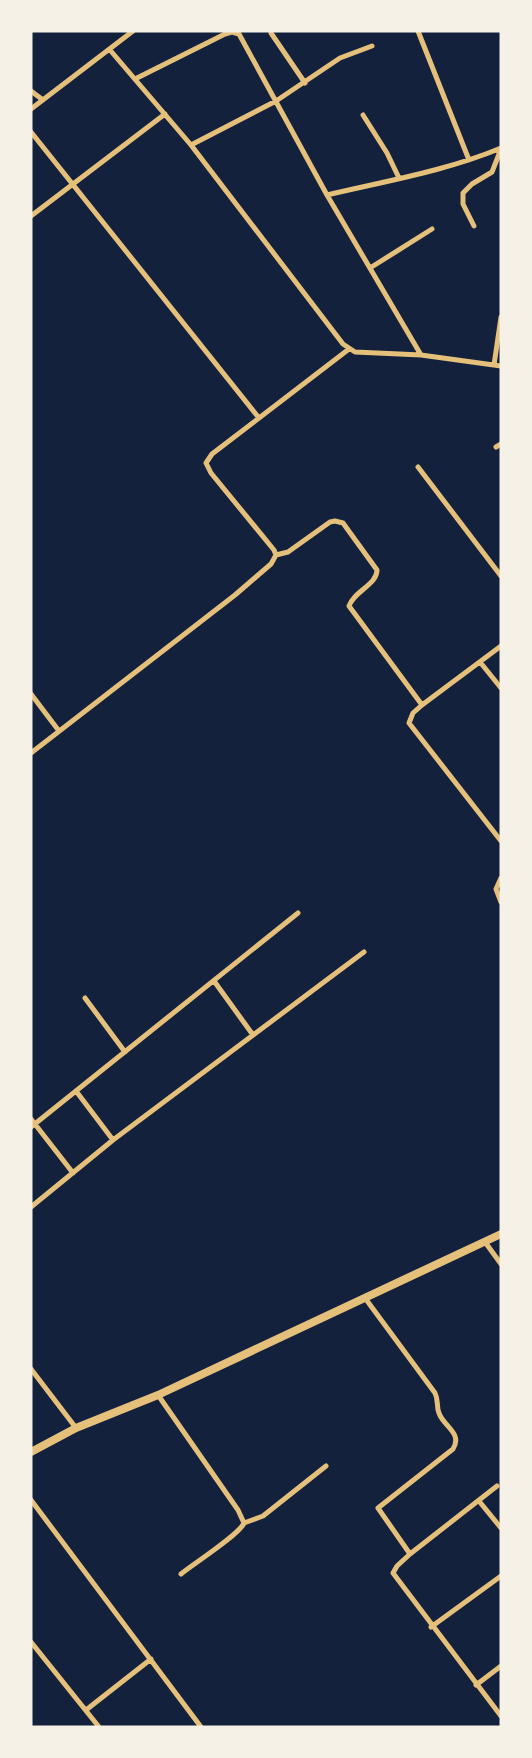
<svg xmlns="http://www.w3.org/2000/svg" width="532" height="1758" font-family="'Public Sans',sans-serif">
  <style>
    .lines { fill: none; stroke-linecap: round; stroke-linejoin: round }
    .minor { stroke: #e5c07b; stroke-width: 5 }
    .tertiary { stroke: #e5c07b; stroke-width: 8 }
  </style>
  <rect width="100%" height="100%" fill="#14213d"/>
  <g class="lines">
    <path class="minor" d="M418,31L469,160
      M271,33L305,83
      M110,50L191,145L343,344L355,352L421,355L501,366
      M135,79L225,34L232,32L239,34L327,195L421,355
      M31,91L43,100
      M31,109L133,31
      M363,115L387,153L399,178
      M31,132L259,418
      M191,145L276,101L340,58L372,46
      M327,195C386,181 446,171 501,148
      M31,216L165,114
      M474,226L463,204V193L472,184L492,172L501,149
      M370,268L432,229
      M494,365L501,317
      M496,447L501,444
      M418,467L501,576
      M276,555L288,552L330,522L335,521L343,523L377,570C377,585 354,591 349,606L422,705
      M501,646L422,705L413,713L409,723L501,841
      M480,662L501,688
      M31,694L59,731
      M31,753L235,595L271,564L276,555L274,550L211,473L206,463L212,454L349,349
      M501,878L496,889L501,902
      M214,981L253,1035
      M85,998L125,1052
      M76,1091L113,1140
      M31,1119L73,1173
      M31,1127L298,913
      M31,1207L113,1140L364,952
      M485,1242L501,1264
      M365,1298L435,1393C439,1401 436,1406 439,1413C443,1426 463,1433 453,1449L378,1508L410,1554
      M31,1369L76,1428
      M158,1395L238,1510L244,1523C239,1535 193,1564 181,1574
      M497,1486L410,1554L397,1566L393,1573L501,1716
      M31,1500L201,1727
      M479,1501L501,1528
      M244,1523L263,1516L326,1466
      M431,1627L501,1576
      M31,1642L99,1727
      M476,1685L501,1666
      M86,1710L151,1659"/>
    <path class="tertiary" d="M31,1452L76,1428L158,1395L501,1234"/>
  </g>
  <rect width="532" height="1758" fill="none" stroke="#f6f1e7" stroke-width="65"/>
</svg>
